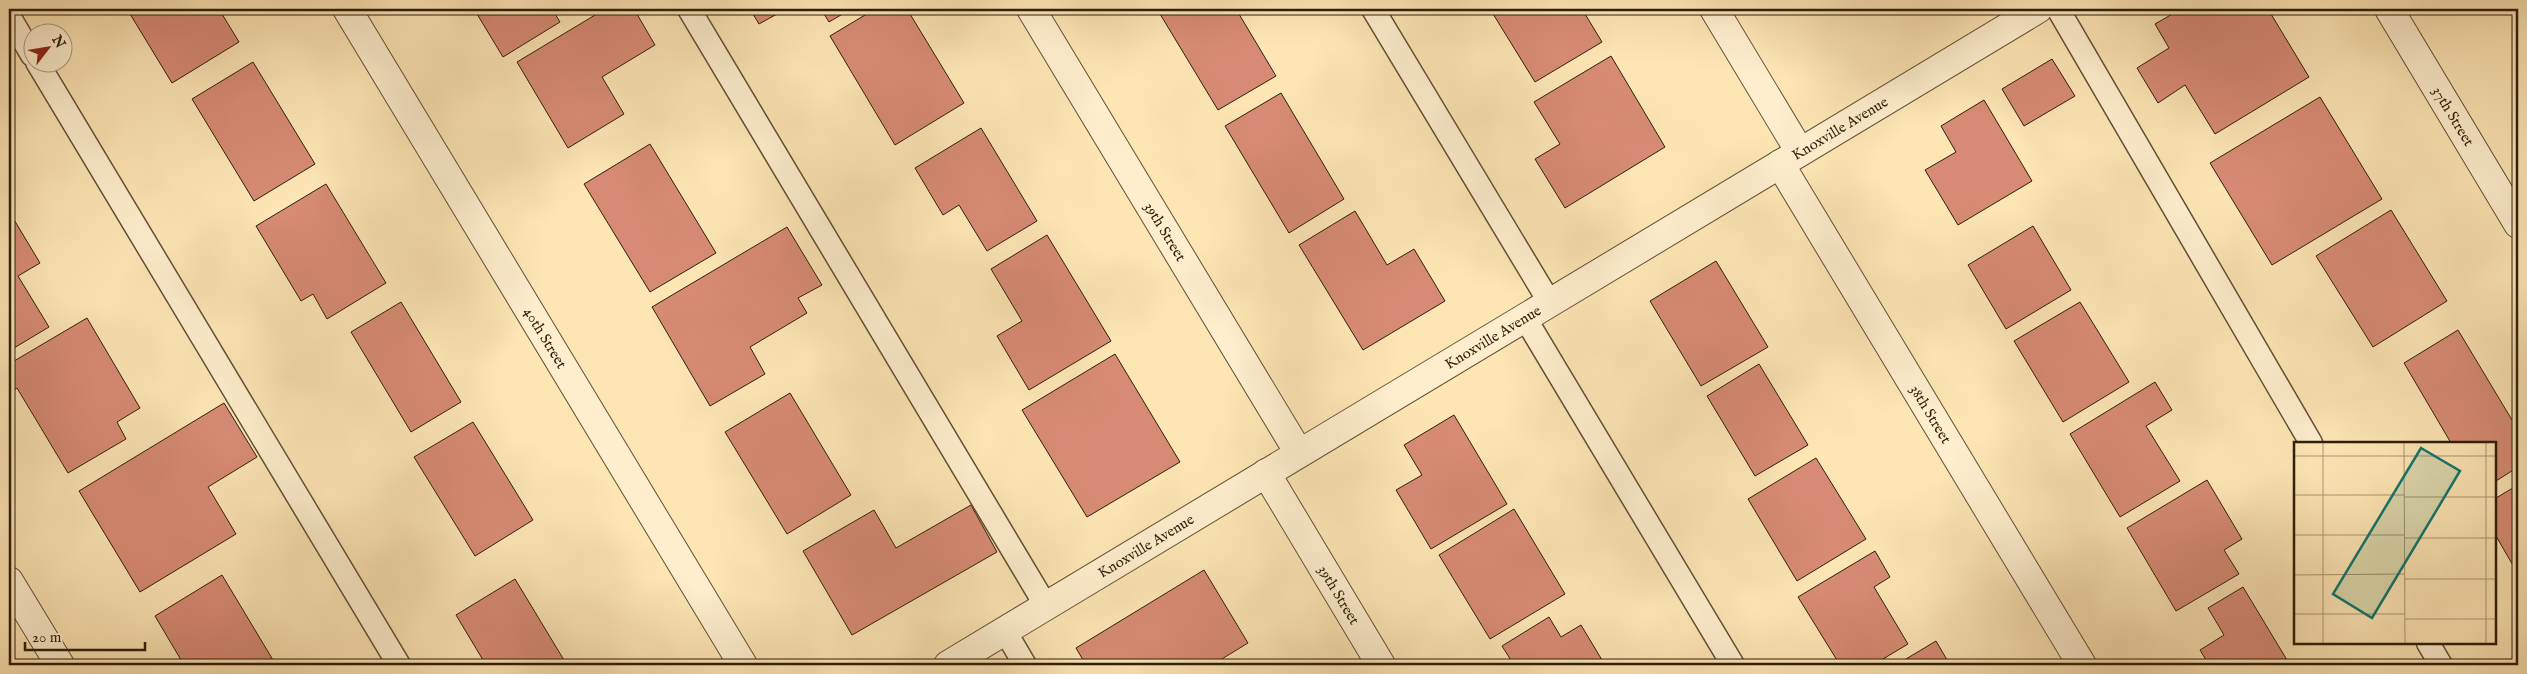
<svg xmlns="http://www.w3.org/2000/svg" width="2527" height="674" font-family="'IM FELL English',serif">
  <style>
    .building { fill: #d78b74; stroke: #2f1e08 }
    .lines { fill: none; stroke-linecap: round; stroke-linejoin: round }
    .service-casing { stroke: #625033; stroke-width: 25 }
    .minor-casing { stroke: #625033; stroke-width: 30 }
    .service { stroke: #feeece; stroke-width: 22 }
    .minor { stroke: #feeece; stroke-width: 28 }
    .labels { text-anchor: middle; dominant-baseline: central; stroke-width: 4; stroke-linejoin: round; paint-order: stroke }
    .street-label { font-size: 15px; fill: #2f1e08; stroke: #feeece }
    .inset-road { fill: none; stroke: #ab956f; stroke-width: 1 }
    .view { fill: #0f766e; fill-opacity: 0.15; stroke: #0f766e; stroke-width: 2.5 }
    .inset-edge { fill: none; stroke: #2f1e08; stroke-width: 2.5 }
  </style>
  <rect width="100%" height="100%" fill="#fde5b4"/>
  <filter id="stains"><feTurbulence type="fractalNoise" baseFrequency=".004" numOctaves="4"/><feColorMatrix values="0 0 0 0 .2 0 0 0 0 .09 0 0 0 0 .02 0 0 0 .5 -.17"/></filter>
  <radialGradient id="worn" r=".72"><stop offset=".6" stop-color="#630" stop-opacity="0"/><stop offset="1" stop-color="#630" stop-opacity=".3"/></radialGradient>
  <path class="building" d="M127,9H219L239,42L172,83Z
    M474,9H552L560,22L503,57Z
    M605,9H634L655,45L602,77L624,114L568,148L517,62Z
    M750,9H786L759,24Z
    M821,9H851L829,22Z
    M875,9H907L964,103L895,145L830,36Z
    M1157,9H1236L1276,76L1218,110Z
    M1490,9H1582L1602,42L1535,82Z
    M1856,9H1867L1859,14Z
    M2181,9H2268L2309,77L2215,134L2185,85L2158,103L2137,68L2169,48L2155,24Z
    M1611,56L1665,147L1565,208L1535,159L1560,144L1534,102Z
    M2052,59L2075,96L2024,126L2002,89Z
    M253,62L315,164L254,201L192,99Z
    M1281,93L1344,199L1289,233L1225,126Z
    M2320,97L2382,199L2272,265L2210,163Z
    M1984,100L2032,181L1958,225L1925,170L1956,152L1941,126Z
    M981,128L1037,221L987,251L959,205L943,215L915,168Z
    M650,144L716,253L650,292L584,184Z
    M326,184L386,283L327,319L313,294L301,301L256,226Z
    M2391,210L2447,301L2373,347L2316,256Z
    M1355,211L1387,265L1414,249L1445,301L1363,350L1299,245Z
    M10,213L40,263L18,276L49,327L9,351Z
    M2033,226L2071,290L2006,329L1968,265Z
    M787,227L822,285L798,298L807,313L750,347L765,374L710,406L652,307Z
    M1047,235L1111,341L1029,390L997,336L1022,321L991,269Z
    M1716,261L1768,347L1701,386L1650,301Z
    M401,302L461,402L411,432L351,332Z
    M2080,302L2129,382L2063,422L2014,341Z
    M87,318L140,408L117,422L126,439L68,473L17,388L9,393V364Z
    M2458,330L2518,430V467L2496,481V443H2451L2404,363Z
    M1115,354L1180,462L1087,517L1022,410Z
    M1759,364L1808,445L1755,476L1707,396Z
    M2155,382L2172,410L2146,426L2180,481L2120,517L2070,434Z
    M790,393L851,495L787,534L725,432Z
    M224,403L257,457L208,487L236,534L140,592L79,491Z
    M1454,415L1507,504L1431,549L1396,490L1422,475L1404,445Z
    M473,422L533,520L475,556L414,457Z
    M1816,458L1866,539L1797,581L1748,499Z
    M2207,480L2242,539L2224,550L2239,574L2176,611L2127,528Z
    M2518,485V574L2496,536V498Z
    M971,505L997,552L852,635L803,551L874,510L896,548Z
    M1514,509L1565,594L1490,639L1439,555Z
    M1875,551L1890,577L1874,587L1908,644L1873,665H1840L1798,597Z
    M1204,570L1248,643L1212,665H1160L1158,663L1154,665H1086L1076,648Z
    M222,575L276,665H184L155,616Z
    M515,579L567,665H486L456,615Z
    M2243,587L2290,665H2209L2200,650L2224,635L2208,608Z
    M1549,617L1561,637L1581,625L1605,665H1514L1502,646Z
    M1936,641L1950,665H1896Z"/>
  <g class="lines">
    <defs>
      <path id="service" d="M689,9L1046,606
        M1373,9L1550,303
        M2058,9L2311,443
        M9,16L32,55
        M37,62L399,665
        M1525,318L1733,665
        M1005,631L1025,665
        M2428,643L2441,665"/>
      <g id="minor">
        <path id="s1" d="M347,9L743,665"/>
        <path id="s2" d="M1031,9L1299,453"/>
        <path d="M1714,9L1800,152"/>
        <path id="s3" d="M2389,9L2518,224"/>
        <path id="s4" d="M1780,164L2082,665"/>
        <path id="s5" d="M1266,473L1381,665"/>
        <path d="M9,581L60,665"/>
        <path id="s6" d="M948,665L2038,9"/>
      </g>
    </defs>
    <use href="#service" class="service-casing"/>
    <use href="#minor" class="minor-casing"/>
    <use href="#service" class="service"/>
    <use href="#minor" class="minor"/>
  </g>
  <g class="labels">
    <g class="street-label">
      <text stroke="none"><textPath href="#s3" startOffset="125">37th Street</textPath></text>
      <text stroke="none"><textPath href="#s6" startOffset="1041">Knoxville Avenue</textPath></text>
      <text stroke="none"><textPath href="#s2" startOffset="260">39th Street</textPath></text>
      <text stroke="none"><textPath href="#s1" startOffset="384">40th Street</textPath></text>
      <text stroke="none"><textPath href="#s6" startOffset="636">Knoxville Avenue</textPath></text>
      <text stroke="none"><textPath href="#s4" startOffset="292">38th Street</textPath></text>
      <text stroke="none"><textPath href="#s6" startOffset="231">Knoxville Avenue</textPath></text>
      <text stroke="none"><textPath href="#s5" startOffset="142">39th Street</textPath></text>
    </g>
  </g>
  <g transform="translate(2294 442)">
    <rect width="202" height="202" fill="#fde5b4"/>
    <path class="inset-road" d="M110,0L111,202M192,0V202M0,14H203M0,53H110M110,55H203M0,93H111M111,96H203M0,133L111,132M111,137H203M0,172H111M111,177H203M29,202V0"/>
    <path class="view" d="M127,6L166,29L78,176L39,152Z"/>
    <rect width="202" height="202" class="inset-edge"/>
  </g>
  <rect width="2527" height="674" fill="none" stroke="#fde5b4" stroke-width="30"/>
  <rect x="10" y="10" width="2507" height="654" fill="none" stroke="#2f1e08" stroke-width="2.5"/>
  <rect x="15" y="15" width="2497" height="644" fill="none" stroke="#2f1e08"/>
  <g transform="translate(48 48) rotate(59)"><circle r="24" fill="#feeece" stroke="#ab9b7f"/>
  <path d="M0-4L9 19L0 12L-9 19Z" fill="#8f2418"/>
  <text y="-8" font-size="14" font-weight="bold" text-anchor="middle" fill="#2f1e08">N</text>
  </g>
  <path d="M25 642v8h120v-8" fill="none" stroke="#2f1e08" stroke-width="2.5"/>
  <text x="32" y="642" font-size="15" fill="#2f1e08" stroke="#feeece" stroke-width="4" paint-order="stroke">20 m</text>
  <rect width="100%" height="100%" filter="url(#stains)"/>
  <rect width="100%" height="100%" fill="url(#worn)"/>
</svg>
